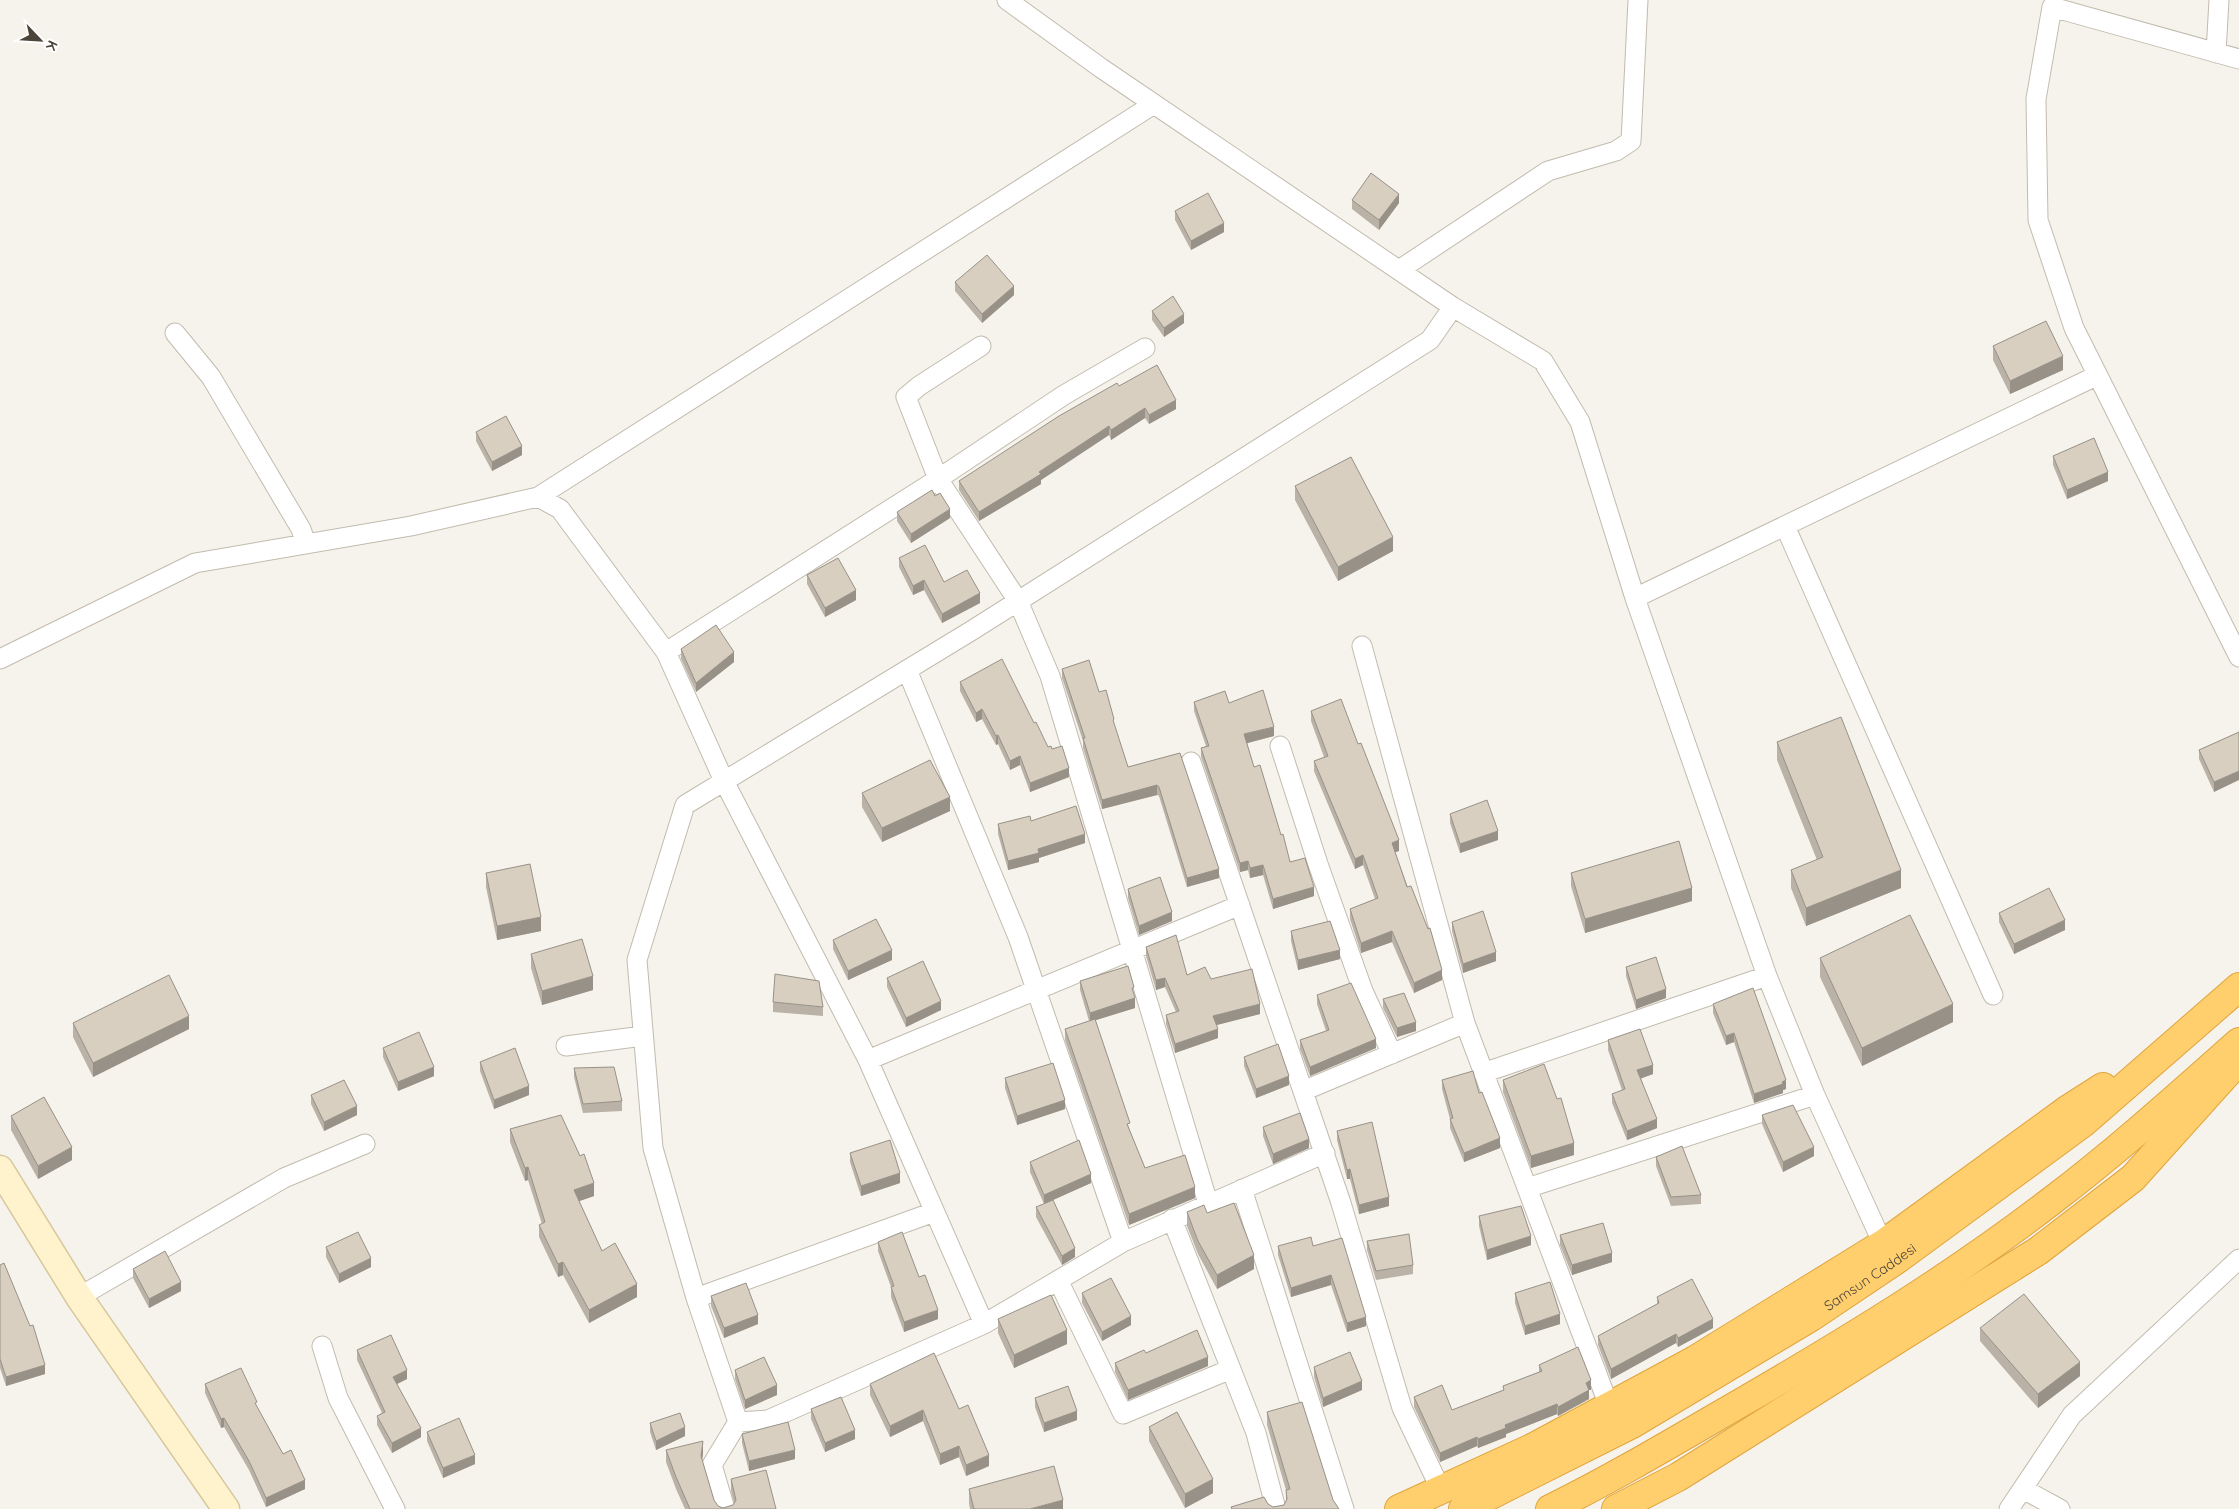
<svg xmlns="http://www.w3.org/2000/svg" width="2239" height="1509" font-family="Quicksand,sans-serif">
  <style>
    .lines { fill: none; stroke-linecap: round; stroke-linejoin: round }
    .street-casing { stroke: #c2bbae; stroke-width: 21 }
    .secondary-casing { stroke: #d6c79b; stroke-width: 29 }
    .highway-casing { stroke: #e0a43c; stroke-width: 30 }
    .street { stroke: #fff; stroke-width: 19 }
    .secondary { stroke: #fff3cd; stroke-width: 26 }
    .highway { stroke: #ffcf6e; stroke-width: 28 }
    .wall { fill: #bab2a6 }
    .shaded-wall { fill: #979187 }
    .building { fill: #d8cfc1; stroke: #979187 }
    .labels { text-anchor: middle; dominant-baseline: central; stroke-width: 4; stroke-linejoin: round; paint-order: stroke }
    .street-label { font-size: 14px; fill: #4b4439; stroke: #fff }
  </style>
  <rect width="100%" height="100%" fill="#f6f3ec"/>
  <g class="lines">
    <defs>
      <path id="street" d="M1007,0L1101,68L1453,307L1543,361L1580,422L1635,598L1767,976L1815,1095L1883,1244
        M2216,53L2219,0
        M2239,59L2052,7L2036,99L2038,220L2074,328L2239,657
        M1399,270L1548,171L1616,151L1631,141L1638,0
        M175,333L211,377L301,529L306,544
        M981,346L919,386L906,397L938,479L1018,601L1050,676L1208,1203
        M538,497L560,509L666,652L724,781L868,1060L984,1324
        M1785,526L1993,995
        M1635,598L2096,376
        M1362,646L1465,1023L1609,1406
        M666,652L938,479L1064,395L1145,348
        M0,659L195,563L411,526L538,497L1154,104
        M907,670L1018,937L1123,1242
        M1280,746L1318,864L1363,991L1392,1054
        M1191,762L1341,1203L1402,1408L1441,1490
        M566,1046L643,1036
        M868,1060L1240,905
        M1483,1073L1767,976
        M1303,1091L1465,1023
        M1527,1188L1815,1095
        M1242,1189L1344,1509
        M1172,1219L1256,1433L1276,1509
        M1058,1280L1123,1414L1231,1369
        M79,1297L284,1178L365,1144
        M696,1298L934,1212
        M322,1346L338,1398L395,1509
        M738,1422L768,1420L984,1324L1123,1242L1325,1153
        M2023,1489L2060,1509
        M725,1509L712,1465L738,1422L696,1298L653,1148L637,960L685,805L971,631L1430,340L1453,307
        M2009,1509L2072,1415L2239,1259"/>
      <path id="secondary" d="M0,1169L79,1297L226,1509"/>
      <g id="highway">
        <path d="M1399,1509L1534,1447L1695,1360L1883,1244L2067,1110L2103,1087"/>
        <path id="s1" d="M1463,1509L1632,1424L1811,1317L1899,1258L2083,1123L2239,987"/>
        <path d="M1550,1509C1617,1476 1680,1438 1744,1401C1849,1340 1954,1276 2050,1202C2116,1152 2177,1097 2239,1042"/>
        <path d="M1616,1509L1678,1477L2038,1251L2133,1178L2231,1069"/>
      </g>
    </defs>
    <use href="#street" class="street-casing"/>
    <use href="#secondary" class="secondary-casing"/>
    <use href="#highway" class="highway-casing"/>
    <use href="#street" class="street"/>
    <use href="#secondary" class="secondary"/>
    <use href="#highway" class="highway"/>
  </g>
  <path class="wall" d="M1352,200L1399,203L1379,230L1352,209Z
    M1175,211L1224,232L1191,250L1175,220Z
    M955,282L1014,295L982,323L955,291Z
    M1152,311L1184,323L1164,337L1152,320Z
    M1993,346L2063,370L2010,394L1993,360Z
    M1119,386L1176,409L1149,424L1145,418L1111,440L1109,435L1041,480V484L979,521L959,490V481Z
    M476,432L522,455L492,471L476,441Z
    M2053,456L2108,481L2067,499L2053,465Z
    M1295,486L1393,551L1338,581L1295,500Z
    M897,512L950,518L911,543L897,521Z
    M899,558L944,582L980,603L942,623L924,590L913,595L899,567Z
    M807,575L856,600L825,617L807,584Z
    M681,649L734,662L696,692L681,659Z
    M1062,669L1099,692L1114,725L1128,767L1180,753L1219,878L1187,887L1159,796L1157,795L1102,809L1083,748V741L1062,678Z
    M960,682L1034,723L1048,747L1052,749L1069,777L1030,792L1020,765L1010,770L998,744L996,745L982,719L976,722L960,691Z
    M1194,702L1229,703L1274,736L1247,743L1254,767L1290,862L1314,896L1273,909L1263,875L1250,878L1248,870L1240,872L1201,757V748L1206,746L1194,711Z
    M1311,711L1399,851L1395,852L1442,980L1414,993L1392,942L1361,953L1350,919V909L1375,899L1363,865L1355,869L1314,771V761L1324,757L1311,721Z
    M2239,732L2214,792L2199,759V750Z
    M1777,742L1901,888L1806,926L1791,888V870L1817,860L1777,760Z
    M862,793L950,811L882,842L862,807Z
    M1450,814L1498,840L1460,853L1450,823Z
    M998,824L1085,843L1039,858V862L1008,870L998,834Z
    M486,873L541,931L497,940L486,887Z
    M1571,873L1692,901L1585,933L1571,886Z
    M1128,889L1172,921L1139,935L1128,898Z
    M1999,913L2065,930L2014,954L1999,922Z
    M1452,922L1496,961L1463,973L1452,931Z
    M1291,931L1340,959L1298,970L1291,941Z
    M833,940L892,960L848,980L833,949Z
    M1146,947L1187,975L1211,979L1260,1014L1216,1025L1218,1038L1175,1053L1166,1024V1015L1176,1012L1165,987L1156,990L1146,956Z
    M531,954L593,990L542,1005L531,968Z
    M1820,958L1953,1022L1862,1066L1820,977Z
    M1626,967L1666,998L1636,1009L1626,976Z
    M887,978L941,1010L906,1027L887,987Z
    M1080,981L1134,995L1135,1008L1095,1020L1130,1131L1145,1168L1195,1198L1129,1225L1065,1040V1029L1089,1021L1080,990Z
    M1317,995L1376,1048L1310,1076L1300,1049V1040L1326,1031L1317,1004Z
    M1383,999L1416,1031L1397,1037L1383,1008Z
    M773,1002L823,1007V1016L773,1012Z
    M1713,1004L1786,1089L1783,1090V1093L1754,1103L1734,1042L1726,1045L1713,1013Z
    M73,1023L189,1029L93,1077L73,1037Z
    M1608,1040L1653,1074L1641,1078L1657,1128L1627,1140L1612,1103V1094L1622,1090L1608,1050Z
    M383,1048L434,1076L398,1091L383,1057Z
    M1244,1057L1289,1085L1256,1098L1244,1066Z
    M480,1062L529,1095L494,1109L480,1071Z
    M574,1068L622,1101V1111L583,1113L574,1077Z
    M1005,1078L1065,1109L1017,1125L1005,1088Z
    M1442,1080L1500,1148L1464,1162L1450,1128V1119L1442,1089Z
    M1503,1080L1574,1155L1531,1168L1503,1092Z
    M311,1095L357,1115L324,1131L311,1104Z
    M1762,1115L1814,1156L1783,1172L1762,1124Z
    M11,1116L72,1160L38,1179L11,1130Z
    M1263,1127L1309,1148L1273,1164L1263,1136Z
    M510,1129L594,1196L579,1201L602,1251L637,1297L589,1323L563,1275L558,1277L539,1237V1225L542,1224L528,1180L525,1181L510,1142Z
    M1337,1131L1389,1206L1359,1214L1350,1179H1347L1337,1140Z
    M850,1153L900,1183L861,1196L850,1162Z
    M1656,1157L1701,1195V1204L1671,1206L1656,1166Z
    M1030,1162L1091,1183L1053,1200L1075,1257L1062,1265L1036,1217V1207L1044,1204L1030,1172Z
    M1187,1212L1207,1213L1254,1269L1217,1289L1198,1254L1187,1226Z
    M1479,1216L1531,1245L1487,1260L1479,1226Z
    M1560,1235L1612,1262L1572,1275L1560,1245Z
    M1367,1241L1413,1265V1274L1376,1280L1367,1250Z
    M878,1242L919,1277L938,1319L904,1332L891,1297V1287L878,1251Z
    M1278,1246H1313L1366,1326L1347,1332L1331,1285L1291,1297L1278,1255Z
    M326,1247L371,1267L339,1283L326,1257Z
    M0,1265L45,1374L6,1386L0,1368Z
    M133,1269L181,1291L149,1308L133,1278Z
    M1082,1293L1131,1325L1102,1341L1082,1303Z
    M1515,1293L1560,1324L1525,1335L1515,1303Z
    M711,1296L758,1324L724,1338L711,1306Z
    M1657,1297L1713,1328L1678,1347L1676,1343L1611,1379L1598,1345V1336L1657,1304Z
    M998,1319L1067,1344L1014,1368L998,1333Z
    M1980,1328L2080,1376L2038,1408L1980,1341Z
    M357,1350L407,1379L397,1384L421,1437L392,1453L377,1425V1416L382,1413L357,1360Z
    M1146,1353L1208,1366L1128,1400L1115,1372V1363Z
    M1539,1365L1591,1390H1589V1399L1558,1416L1557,1414L1506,1434V1437L1478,1448L1477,1446L1440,1462L1414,1407V1397L1452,1410L1503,1390V1386L1539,1372Z
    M1314,1367L1362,1390L1323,1407L1314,1377Z
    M735,1370L777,1395L745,1409L735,1379Z
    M205,1384L257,1408L283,1454L305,1489L266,1507L249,1470L224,1427L221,1428L205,1393Z
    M870,1384L959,1409L989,1466L966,1476L959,1457L940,1465L923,1421L890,1437L870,1395Z
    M1035,1398L1077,1420L1044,1432L1035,1407Z
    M811,1409L855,1439L825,1452L811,1419Z
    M1267,1412L1333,1500L1339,1509H1231V1507L1268,1504L1273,1507L1284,1505L1286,1501V1490L1267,1425Z
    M650,1423L685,1436L656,1450L650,1432Z
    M1149,1427L1213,1493L1185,1508L1149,1441Z
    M427,1432L475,1464L443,1478L427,1441Z
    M742,1434L795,1459L749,1471L742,1443Z
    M666,1450L703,1453L702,1460L714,1500L718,1506L723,1508L733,1505L734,1503L731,1491V1479L776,1509H685L676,1489L666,1462Z
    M969,1489L1063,1509H970L969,1503Z"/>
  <path class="shaded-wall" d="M1399,194V203L1379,230V220Z
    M1224,223V232L1191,250V241Z
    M1014,286V295L982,323V314Z
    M1184,314V323L1164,337V328Z
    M2063,356V370L2010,394V381Z
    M1176,400V409L1149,424V415Z
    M1145,408V418L1111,440V430Z
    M1109,426V435L1041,480V484L979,521V512Z
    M522,446V455L492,471V462Z
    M2108,472V481L2067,499V490Z
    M950,509V518L911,543V534Z
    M1393,537V551L1338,581V567Z
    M924,580V590L913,595V586Z
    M856,590V600L825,617V608Z
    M980,593V603L942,623V614Z
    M734,652V662L696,692V683Z
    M982,709V719L976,722V713Z
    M1274,727V736L1244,744V734Z
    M998,735V744L996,745V736Z
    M1020,756V765L1010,770V761Z
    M1069,768V777L1030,792V783Z
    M2239,771V780L2214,792V782Z
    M1157,785V795L1102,809V800Z
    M950,797V811L882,842V828Z
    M1498,831V840L1460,853V844Z
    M1085,834V843L1039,858V862L1008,870V861L1038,849Z
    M1399,840V851L1392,853V843Z
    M1363,855V865L1355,869V859Z
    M1248,861V870L1240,872V863Z
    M1263,865V875L1250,878V868Z
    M1219,869V878L1187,887V878Z
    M1901,870V888L1806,926V908Z
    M1314,887V896L1273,909V899Z
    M1692,888V901L1585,933V919Z
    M1172,912V921L1139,935V926Z
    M541,917V931L497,940V926Z
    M2065,920V930L2014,954V944Z
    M1392,931V942L1361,953V943Z
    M892,950V960L848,980V971Z
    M1340,950V959L1298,970V960Z
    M1496,952V961L1463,973V964Z
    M1442,970V980L1414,993V983Z
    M593,976V990L542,1005V991Z
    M1165,978V987L1156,990V980Z
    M1666,989V998L1636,1009V1000Z
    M1135,998V1008L1090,1022V1013Z
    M941,1001V1010L906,1027V1018Z
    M1260,1004V1014L1213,1026V1016Z
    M1953,1004V1022L1862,1066V1048Z
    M189,1016V1029L93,1077V1063Z
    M1416,1022V1031L1397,1037V1028Z
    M1218,1029V1038L1175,1053V1044Z
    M1734,1033V1042L1726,1045V1036Z
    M1376,1039V1048L1310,1076V1067Z
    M1653,1065V1074L1637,1080V1070Z
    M434,1067V1076L398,1091V1082Z
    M1289,1076V1085L1256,1098V1089Z
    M1786,1080V1089L1783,1090V1093L1754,1103V1094Z
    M529,1086V1095L494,1109V1100Z
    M1065,1100V1109L1017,1125V1116Z
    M357,1106V1115L324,1131V1122Z
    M1657,1119V1128L1627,1140V1131Z
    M1500,1138V1148L1464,1162V1153Z
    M1309,1139V1148L1273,1164V1154Z
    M1574,1143V1155L1531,1168V1156Z
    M72,1147V1160L38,1179V1166Z
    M1814,1147V1156L1783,1172V1162Z
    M528,1167V1180L525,1181V1168Z
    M1350,1169V1179H1347V1170Z
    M900,1173V1183L861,1196V1186Z
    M1091,1174V1183L1044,1204V1195Z
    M594,1183V1196L574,1203V1190Z
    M1195,1187V1198L1129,1225V1214Z
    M1389,1197V1206L1359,1214V1205Z
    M1531,1236V1245L1487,1260V1250Z
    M1075,1248V1257L1062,1265V1256Z
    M1612,1253V1262L1572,1275V1265Z
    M1254,1255V1269L1217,1289V1275Z
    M371,1258V1267L339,1283V1274Z
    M563,1262V1275L558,1277V1264Z
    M1331,1275V1285L1291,1297V1288Z
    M181,1282V1291L149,1308V1299Z
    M637,1284V1297L589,1323V1310Z
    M938,1310V1319L904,1332V1322Z
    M1560,1314V1324L1525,1335V1326Z
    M758,1315V1324L724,1338V1328Z
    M1131,1316V1325L1102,1341V1332Z
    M1366,1317V1326L1347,1332V1323Z
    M1713,1319V1328L1678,1347V1338Z
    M1067,1330V1344L1014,1368V1355Z
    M1676,1334V1343L1611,1379V1369Z
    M1208,1357V1366L1128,1400V1390Z
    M2080,1362V1376L2038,1408V1394Z
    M45,1365V1374L6,1386V1377Z
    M407,1370V1379L393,1386V1377Z
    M1591,1380V1390H1589V1399L1558,1416V1407L1586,1383Z
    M1362,1381V1390L1323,1407V1398Z
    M777,1385V1395L745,1409V1400Z
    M1557,1404V1414L1506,1434V1437L1478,1448V1439L1505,1425Z
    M923,1410V1421L890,1437V1426Z
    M1077,1411V1420L1044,1432V1423Z
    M224,1418V1427L221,1428V1419Z
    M685,1427V1436L656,1450V1441Z
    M421,1428V1437L392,1453V1443Z
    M855,1430V1439L825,1452V1443Z
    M1477,1437V1446L1440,1462V1453Z
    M703,1441V1453L701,1468V1456Z
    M959,1446V1457L940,1465V1454Z
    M795,1450V1459L749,1471V1461Z
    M475,1455V1464L443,1478V1468Z
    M989,1455V1466L966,1476V1465Z
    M1213,1479V1493L1185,1508V1494Z
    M305,1480V1489L266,1507V1498Z
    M1063,1500V1509H1030Z"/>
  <path class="building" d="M1371,173L1399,194L1379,220L1352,200Z
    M1208,193L1224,223L1191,241L1175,211Z
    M987,255L1014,286L982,314L955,282Z
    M1173,296L1184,314L1164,328L1152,311Z
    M2046,321L2063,356L2010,381L1993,346Z
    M1157,365L1176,400L1149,415L1145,408L1111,430L1109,426L1039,472L1041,474L979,512L959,481L1059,416L1117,383L1119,386Z
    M506,416L522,446L492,462L476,432Z
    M2094,438L2108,472L2067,490L2053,456Z
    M1351,457L1393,537L1338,567L1295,486Z
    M932,490L935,496L940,493L950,509L911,534L897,512Z
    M925,545L944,582L967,570L980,593L942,614L924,580L913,586L899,558Z
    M838,558L856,590L825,608L807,575Z
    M716,625L734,652L696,683L681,649Z
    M1002,659L1034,723L1036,722L1048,747L1051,746L1052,749L1062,746L1069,768L1030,783L1020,756L1010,761L998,735L996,736L982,709L976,713L960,682Z
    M1089,660L1099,692L1106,690L1114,719L1113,720L1128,767L1180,753L1219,869L1187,878L1159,787L1157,785L1102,800L1083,738H1085L1062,669Z
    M1263,690L1274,727L1244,734L1254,767L1260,765L1281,835L1283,834L1290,862L1305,858L1314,887L1273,899L1263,865L1250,868L1248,861L1240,863L1201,748L1209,746L1194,702L1225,691L1229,703Z
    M1341,699L1358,744L1361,743L1399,840L1392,843L1407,887L1411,886L1428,929L1430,928L1442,970L1414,983L1392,931L1361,943L1350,909L1378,898L1363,855L1355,859L1314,761L1328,756L1311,711Z
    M1841,717L1901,870L1806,908L1791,870L1823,857L1777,742Z
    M2239,732V771L2214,782L2199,750Z
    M930,760L950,797L882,828L862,793Z
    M1487,800L1498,831L1460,844L1450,814Z
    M1076,806L1085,834L1038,849L1039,853L1008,861L998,824L1030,816L1031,821Z
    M1679,841L1692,888L1585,919L1571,873Z
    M530,864L541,917L497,926L486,873Z
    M1160,877L1172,912L1139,926L1128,889Z
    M2049,888L2065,920L2014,944L1999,913Z
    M1483,911L1496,952L1463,964L1452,922Z
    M1910,915L1953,1004L1862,1048L1820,958Z
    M876,919L892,950L848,971L833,940Z
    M1330,921L1340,950L1298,960L1291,931Z
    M1176,935L1187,975L1205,967L1211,979L1252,969L1260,1004L1213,1016L1218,1029L1175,1044L1166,1015L1179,1011L1165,978L1156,980L1146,947Z
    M582,939L593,976L542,991L531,954Z
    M1656,957L1666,989L1636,1000L1626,967Z
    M923,961L941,1001L906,1018L887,978Z
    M1128,966L1134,987L1132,988L1135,998L1090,1013L1080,981Z
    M775,974L819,981L823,1007L773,1002Z
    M169,975L189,1016L93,1063L73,1023Z
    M1351,983L1376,1039L1310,1067L1300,1040L1329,1030L1317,995Z
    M1753,988L1786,1080L1782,1082L1783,1084L1754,1094L1734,1033L1726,1036L1713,1004Z
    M1404,993L1416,1022L1397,1028L1383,999Z
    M1095,1019L1130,1123L1127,1124L1145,1168L1185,1155L1195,1187L1129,1214L1065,1029Z
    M1640,1029L1653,1065L1637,1070L1657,1119L1627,1131L1612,1094L1625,1089L1608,1040Z
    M419,1032L434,1067L398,1082L383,1048Z
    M1278,1044L1289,1076L1256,1089L1244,1057Z
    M515,1048L529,1086L494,1100L480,1062Z
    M1053,1063L1065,1100L1017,1116L1005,1078Z
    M1544,1064L1557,1099L1561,1098L1574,1143L1531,1156L1503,1080Z
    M614,1067L622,1101L583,1104L574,1068Z
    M1473,1071L1479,1093L1482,1092L1500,1138L1464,1153L1450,1119L1453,1118L1442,1080Z
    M344,1080L357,1106L324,1122L311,1095Z
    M44,1097L72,1147L38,1166L11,1116Z
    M1793,1105L1814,1147L1783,1162L1762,1115Z
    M1300,1113L1309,1139L1273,1154L1263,1127Z
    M561,1115L580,1156L584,1154L594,1183L574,1190L602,1251L615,1243L637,1284L589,1310L563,1262L558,1264L539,1225L545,1222L528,1167L525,1168L510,1129Z
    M1372,1122L1389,1197L1359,1205L1350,1169L1347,1170L1337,1131Z
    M890,1140L900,1173L861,1186L850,1153Z
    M1079,1140L1091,1174L1044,1195L1030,1162Z
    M1682,1146L1701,1195L1671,1197L1656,1157Z
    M1053,1200L1075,1248L1062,1256L1036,1207Z
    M1234,1203L1254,1255L1217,1275L1198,1241L1187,1212L1204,1205L1207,1213Z
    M1521,1206L1531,1236L1487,1250L1479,1216Z
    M1603,1223L1612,1253L1572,1265L1560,1235Z
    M358,1232L371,1258L339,1274L326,1247Z
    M902,1232L919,1277L925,1275L938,1310L904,1322L891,1287L894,1286L878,1242Z
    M1409,1234L1413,1265L1376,1271L1367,1241Z
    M1311,1237L1313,1246L1342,1238L1366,1317L1347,1323L1331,1275L1291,1288L1278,1246Z
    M165,1251L181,1282L149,1299L133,1269Z
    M4,1263L30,1326L33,1325L45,1365L6,1377L0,1359V1265Z
    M1111,1278L1131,1316L1102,1332L1082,1293Z
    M1692,1279L1713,1319L1678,1338L1676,1334L1611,1369L1598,1336L1659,1303L1657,1297Z
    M1550,1282L1560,1314L1525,1326L1515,1293Z
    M746,1283L758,1315L724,1328L711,1296Z
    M2024,1294L2080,1362L2038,1394L1980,1328Z
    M1051,1295L1067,1330L1014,1355L998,1319Z
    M1197,1330L1208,1357L1128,1390L1115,1363L1144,1350L1146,1353Z
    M391,1335L407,1370L393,1377L421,1428L392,1443L377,1416L385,1412L357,1350Z
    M1578,1347L1591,1380L1586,1383L1589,1390L1558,1407L1557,1404L1505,1425L1506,1428L1478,1439L1477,1437L1440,1453L1414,1397L1442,1385L1452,1410L1504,1390L1503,1386L1542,1371L1539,1365Z
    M1350,1352L1362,1381L1323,1398L1314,1367Z
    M934,1353L959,1409L968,1405L989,1455L966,1465L959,1446L940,1454L923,1410L890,1426L870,1384Z
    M764,1357L777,1385L745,1400L735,1370Z
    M241,1368L257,1402L255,1403L283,1454L291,1450L305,1480L266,1498L249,1461L224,1418L221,1419L205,1384Z
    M1068,1386L1077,1411L1044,1423L1035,1398Z
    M841,1397L855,1430L825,1443L811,1409Z
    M1302,1402L1333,1500L1339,1509H1232L1231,1507L1264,1497L1268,1504L1273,1507L1284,1505L1287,1499L1286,1490L1290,1489L1267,1412Z
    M1177,1412L1213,1479L1185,1494L1149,1427Z
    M680,1413L685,1427L656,1441L650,1423Z
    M459,1418L475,1455L443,1468L427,1432Z
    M788,1422L795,1450L749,1461L742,1434Z
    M703,1441L701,1456L714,1500L718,1506L723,1508L733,1505L736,1500L731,1479L766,1470L776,1509H690L676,1477L666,1450Z
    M1054,1466L1063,1500L1030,1509H974L969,1489Z"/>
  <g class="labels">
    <g class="street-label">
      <text stroke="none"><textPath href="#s1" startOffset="469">Samsun Caddesi</textPath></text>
    </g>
  </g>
  <g transform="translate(40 40) rotate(115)" stroke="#ffffff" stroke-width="4" paint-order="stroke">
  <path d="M0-4L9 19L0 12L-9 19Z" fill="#4b4439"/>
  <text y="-8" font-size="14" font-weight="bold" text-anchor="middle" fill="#4b4439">K</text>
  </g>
</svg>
